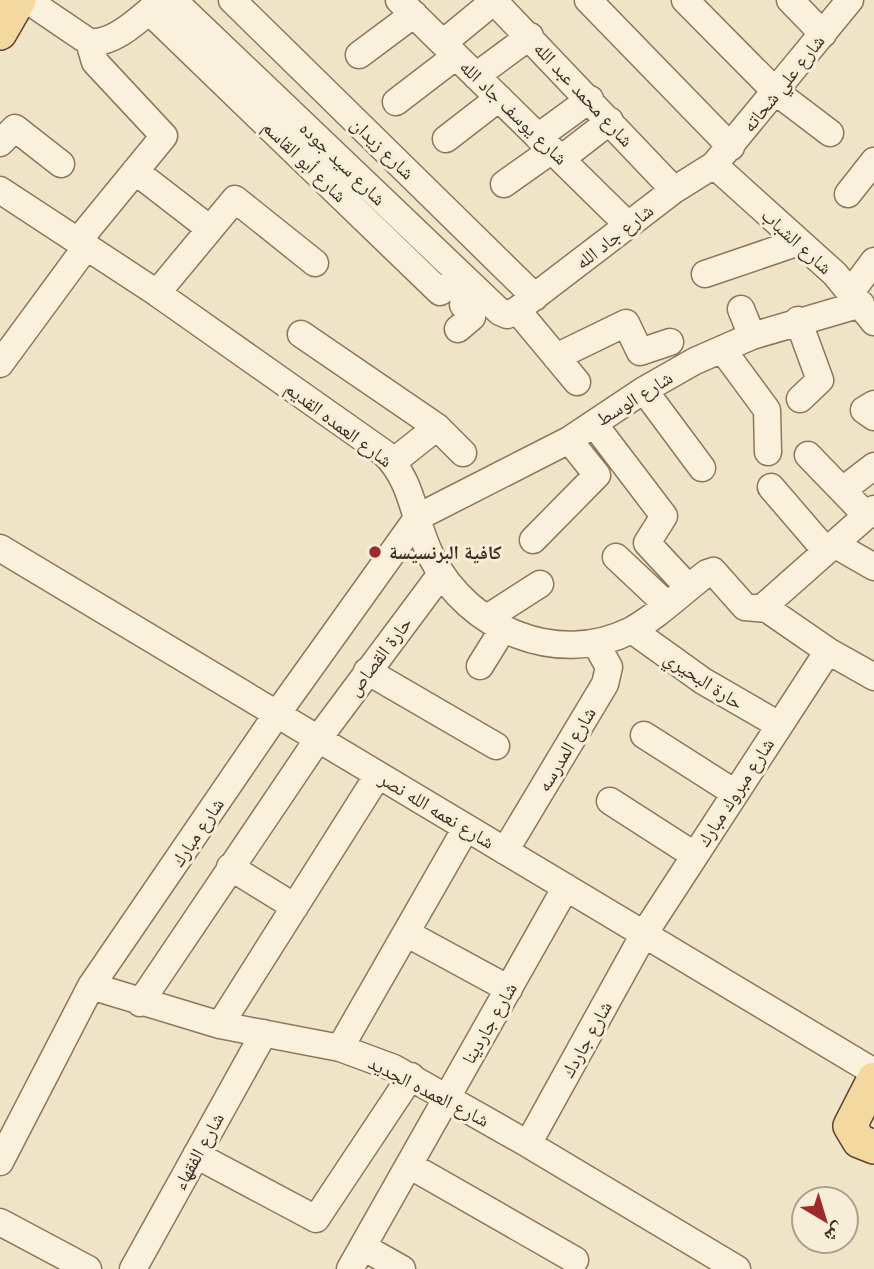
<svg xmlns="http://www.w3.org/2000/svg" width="874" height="1269" font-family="Lora,'Noto Naskh Arabic',serif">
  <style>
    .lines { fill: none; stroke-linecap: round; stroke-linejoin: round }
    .minor-casing { stroke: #8d765c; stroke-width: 29 }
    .major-casing { stroke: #5b4430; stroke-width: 36 }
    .minor { stroke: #faf1dc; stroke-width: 26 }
    .major { stroke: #f3d9a0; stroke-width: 33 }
    .poi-dot { fill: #9e2a2b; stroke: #f7eed8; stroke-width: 2.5 }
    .labels { text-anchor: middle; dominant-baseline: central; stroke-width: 6; stroke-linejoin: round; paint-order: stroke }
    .street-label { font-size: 19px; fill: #3d2e20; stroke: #f7eed8 }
    .poi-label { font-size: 19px; font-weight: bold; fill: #3d2e20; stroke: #f7eed8; text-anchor: start }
  </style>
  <rect width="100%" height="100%" fill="#f0e4c8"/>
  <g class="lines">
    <defs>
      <path id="minor" d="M27,0L89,42C115,45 142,16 161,1
        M173,0L500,312L507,315L517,310L674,190L714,165L850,0
        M232,0L535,297
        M399,0L628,225
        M493,0L674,190
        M588,0L731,147
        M685,0L776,92L830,133
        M790,0L823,34
        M149,11L440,292L462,276
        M443,43L494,1
        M359,55L414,14
        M476,76L530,36
        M396,102L456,56
        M538,137L590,99
        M446,139L499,98
        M0,143L15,128L61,164
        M561,159L610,121
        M714,165L835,274L874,322
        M135,171L210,229
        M504,184L552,150
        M0,190L157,293L384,453C415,483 413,522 432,558C469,629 556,667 630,631C657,617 683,591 707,573L713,571L745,607L767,609L828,651L874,677
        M848,194L874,161
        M78,241L164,136L95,62L89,42
        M705,274L799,242
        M851,292L874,261
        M157,293L235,199L315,263
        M741,309L752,336
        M517,310L577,382
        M798,320L820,380L800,399
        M458,329L472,317L463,305L478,291
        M301,334L437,427L463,453
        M722,349L767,410L768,452
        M556,357L626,323L640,352L670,342
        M0,364L86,247
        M644,390L702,468
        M874,404L864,410L874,417
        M594,424L664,516L647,543L688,587
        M808,455L867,516
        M393,462L437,427
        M771,487L826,551
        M844,489L874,466
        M533,540L597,475L569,440
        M834,544L874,567
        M0,548L874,1072
        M616,557L666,604
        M762,608L874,509
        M487,618L540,584
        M632,630L703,681L779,725
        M480,666L503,629
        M367,671L496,746
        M644,735L735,793
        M610,801L694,855
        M505,851L605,684L609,667L596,644
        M230,867L295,907
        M406,933L509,989
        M91,986L220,1025L340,1048L394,1068L528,1144L737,1269
        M140,1003L318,739L441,574
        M220,1025L378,775
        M340,1048L466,828
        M528,1144L644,934L828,651
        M196,1155L316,1219L411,1076
        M0,1162L91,986L277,714L418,517L569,440L644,390L695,361L752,336L861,304
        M409,1165L575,1260
        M0,1222L88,1269
        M363,1247L402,1269
        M133,1269L264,1033
        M350,1269L566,887"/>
      <path id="major" d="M0,33L19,0
        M874,1079L850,1126L859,1141L874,1147"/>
    </defs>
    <use href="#minor" class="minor-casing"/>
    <use href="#major" class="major-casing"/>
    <use href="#minor" class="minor"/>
    <use href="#major" class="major"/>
  </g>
  <circle class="poi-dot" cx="375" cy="552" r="7"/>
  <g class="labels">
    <g class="street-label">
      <text transform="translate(783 83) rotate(-51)">شارع علي شحاته</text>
      <text transform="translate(584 94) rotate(47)">شارع محمد عبد الله</text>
      <text transform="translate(514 112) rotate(44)">شارع يوسف جاد الله</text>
      <text transform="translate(383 148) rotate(44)">شارع زيدان</text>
      <text transform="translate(305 161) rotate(44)">شارع أبو القاسم</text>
      <text transform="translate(343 163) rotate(44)">شارع سيد جوده</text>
      <text transform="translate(614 236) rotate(-38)">شارع جاد الله</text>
      <text transform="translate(797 241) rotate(42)">شارع الشباب</text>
      <text transform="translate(634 398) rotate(-32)">شارع الوسط</text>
      <text transform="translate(339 424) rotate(37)">شارع العمده القديم</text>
      <text transform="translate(379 656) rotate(-53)">حارة القصاص</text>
      <text transform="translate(704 680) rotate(33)">حارة البحيري</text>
      <text transform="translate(566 749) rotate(-59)">شارع المدرسه</text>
      <text transform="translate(735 792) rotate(-57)">شارع مبروك مبارك</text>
      <text transform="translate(437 810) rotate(31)">شارع نعمه الله نصر</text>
      <text transform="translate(197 832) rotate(-56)">شارع مبارك</text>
      <text transform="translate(489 1023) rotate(-60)">شارع جاردينا</text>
      <text transform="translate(586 1039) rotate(-61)">شارع جاردك</text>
      <text transform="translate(429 1091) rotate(27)">شارع العمده الجديد</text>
      <text transform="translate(198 1151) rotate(-61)">شارع الفقهاء</text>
    </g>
    <g class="poi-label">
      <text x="389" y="552">كافية البرنسيسة</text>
    </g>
  </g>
  <g transform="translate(825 1220) rotate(142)"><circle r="33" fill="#f7eed8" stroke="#ada18e" stroke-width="2"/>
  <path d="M0-5L12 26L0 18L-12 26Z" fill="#9e2a2b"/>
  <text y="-10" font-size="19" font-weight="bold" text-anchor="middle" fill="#3d2e20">ش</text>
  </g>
</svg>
